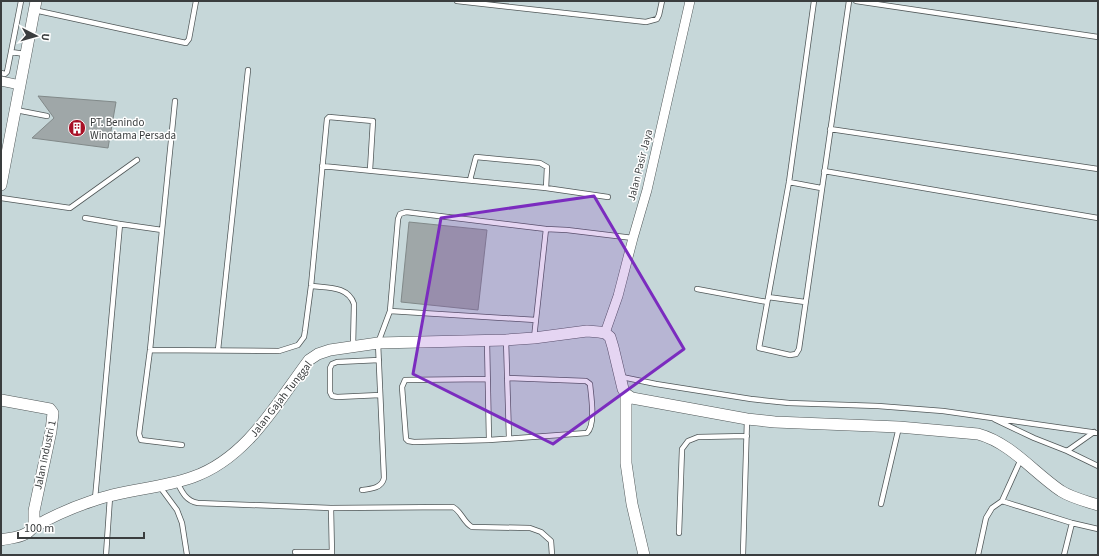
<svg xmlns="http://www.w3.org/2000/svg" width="1099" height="556" font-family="'Source Sans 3',sans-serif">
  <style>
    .built { fill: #c6d7d9 }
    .building { fill: #9fa7a8; stroke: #818989 }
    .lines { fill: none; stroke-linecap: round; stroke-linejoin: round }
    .service-casing { stroke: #515859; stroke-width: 6 }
    .minor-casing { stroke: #515859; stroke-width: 10 }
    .tertiary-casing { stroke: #515859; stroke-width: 12 }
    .service { stroke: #fff; stroke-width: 4.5 }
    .minor { stroke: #fff; stroke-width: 9 }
    .tertiary { stroke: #fff; stroke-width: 11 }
    .marked { fill: #7b2cbf; fill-opacity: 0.2; stroke: #7b2cbf; stroke-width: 3; stroke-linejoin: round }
    .labels { text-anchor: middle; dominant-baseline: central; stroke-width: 3; stroke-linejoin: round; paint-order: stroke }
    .poi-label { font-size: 11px; fill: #3a3d3e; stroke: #fff; text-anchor: start }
    .street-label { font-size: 11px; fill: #3a3d3e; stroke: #fff }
  </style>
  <rect width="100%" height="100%" fill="#d9e1e1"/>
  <path class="built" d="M1,1H1098V555H1Z"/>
  <path class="building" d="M38,96L116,102L108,148L32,138L54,118Z
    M409,222L487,230L478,310L401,302Z"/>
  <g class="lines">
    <defs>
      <path id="service" d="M21,1L11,52L25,54
        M457,1L646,22L657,19L659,15L662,1
        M814,1L789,182L759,348L790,355L796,354L799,349L849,1
        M856,1L1098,37
        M34,10L186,43L189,39L196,1
        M1,73L5,74L7,72L11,52
        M175,101L150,350L139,434L141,440L182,445
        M16,110L47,116
        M830,129L1098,169
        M322,166L546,188L608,197
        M824,171L1098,218
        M470,180L476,157L540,163L547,167L546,188
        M789,182L821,188
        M1,198L70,208L137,160
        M85,218L120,224L162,230
        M311,286C328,288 348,286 354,304L353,346
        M697,289L767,302
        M768,297L805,302
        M390,311L536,320
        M534,338L546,229L567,230L633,238
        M506,340L509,438
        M487,341L489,440
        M150,350L279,351L298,345L304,337L305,331L311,286L327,119L329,117L373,121L370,170
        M218,350L248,70
        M379,360L337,362L332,364L330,368V392L332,396L337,397L380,395
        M622,377L656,384L751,399L789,403L878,406L943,411L1098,433
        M487,379L405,380L402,387L406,439L408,441L414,442L489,440L587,433C596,424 591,396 590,384L586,381L507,378
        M994,419L1034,438L1067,451L1098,466
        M1067,451L1094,432
        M1021,459L1002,501L1072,523L1098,529
        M177,482C182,492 186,501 198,503L331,508L453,507C462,512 463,522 472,527L530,528L541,532L551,541L552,555
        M160,487L177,510L182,523L187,555
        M362,490C371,489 382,488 384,478L378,343L390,311L398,219L400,214L406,212L546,229
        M95,499L120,224
        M881,504L899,427
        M331,508L332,555
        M679,533L682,449L688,441L698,437L747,436
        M295,552H332
        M743,554L747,420
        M106,555L110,497
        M978,555L986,518L992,508L1002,501
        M1064,555L1072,523"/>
      <path id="minor" d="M1,81L20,85
        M605,333L618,296L633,238L647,190L690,1"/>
      <path id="tertiary" d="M1,185L36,1
        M626,394V463L632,504L644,555
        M1,400L50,409L53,413L51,431L34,511V527
        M1,540C9,538 18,538 25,534C28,533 31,529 34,527C51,517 74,507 92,501C125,489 160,489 193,477C247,458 276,404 309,360L318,354L330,350L378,343L506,340L534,338L587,331L599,332L605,333L610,337L613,347L623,389L626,394L632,398L747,419L775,422L899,427L978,434C1011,443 1033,472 1061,491C1072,498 1086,501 1098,505"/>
    </defs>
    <use href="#service" class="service-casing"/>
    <use href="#minor" class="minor-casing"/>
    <use href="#tertiary" class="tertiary-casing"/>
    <use href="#service" class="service"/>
    <use href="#minor" class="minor"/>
    <use href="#tertiary" class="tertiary"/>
  </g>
  <path class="marked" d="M594,196L684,349L553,444L413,374L441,218Z"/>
  <defs>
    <symbol id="building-disc" viewBox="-11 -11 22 22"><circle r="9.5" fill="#a81026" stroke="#fff"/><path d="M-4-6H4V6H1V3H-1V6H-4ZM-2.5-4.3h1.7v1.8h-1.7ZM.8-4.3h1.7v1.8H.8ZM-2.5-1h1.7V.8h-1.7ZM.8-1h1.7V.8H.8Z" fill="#fff"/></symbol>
  </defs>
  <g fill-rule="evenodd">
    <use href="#building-disc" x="67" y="118" width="20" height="20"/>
  </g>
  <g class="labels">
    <g class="poi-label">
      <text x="90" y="122">PT. Benindo<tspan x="90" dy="13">Winotama Persada</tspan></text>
    </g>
    <g class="street-label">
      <text transform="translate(640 165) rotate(-76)">Jalan Pasir Jaya</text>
      <text transform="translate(281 399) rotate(-52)">Jalan Gajah Tunggal</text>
      <text transform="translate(45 455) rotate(-78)">Jalan Industri 1</text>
    </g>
  </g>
  <rect width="1099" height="556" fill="none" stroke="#3a3d3e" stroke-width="4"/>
  <g transform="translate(36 36) rotate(96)" stroke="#ffffff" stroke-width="3" paint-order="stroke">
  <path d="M0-3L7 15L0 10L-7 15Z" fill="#3a3d3e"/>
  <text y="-6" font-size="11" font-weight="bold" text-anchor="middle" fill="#3a3d3e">U</text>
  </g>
  <path d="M18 532v6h126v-6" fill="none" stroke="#3a3d3e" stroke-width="2"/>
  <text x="24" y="532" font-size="12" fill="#3a3d3e" stroke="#ffffff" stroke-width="3" paint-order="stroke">100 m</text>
</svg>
